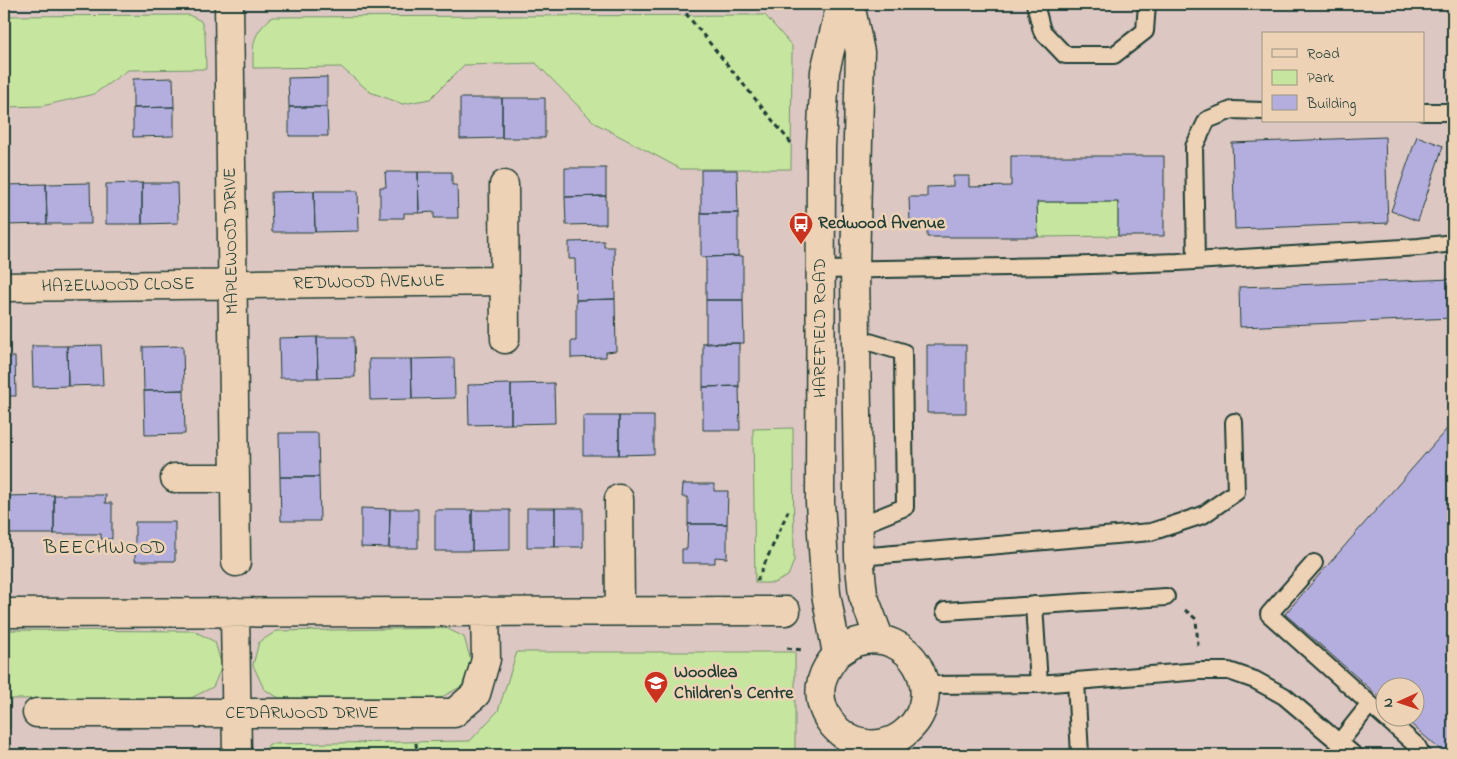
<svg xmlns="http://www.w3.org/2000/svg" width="1457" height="759" font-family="'Indie Flower',sans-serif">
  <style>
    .green { fill: #c6e69f; stroke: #72926a }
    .building { fill: #b4aedf; stroke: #1f3d34 }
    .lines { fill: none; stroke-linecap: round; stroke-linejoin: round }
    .lane-casing { stroke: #1f3d34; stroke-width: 20 }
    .street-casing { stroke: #1f3d34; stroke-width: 31 }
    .secondary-casing { stroke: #1f3d34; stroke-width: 31 }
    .path { stroke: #1f3d34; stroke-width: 3; stroke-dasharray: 5 4; stroke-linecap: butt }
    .lane { stroke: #eed2b5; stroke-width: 16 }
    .street { stroke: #eed2b5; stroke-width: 28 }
    .secondary { stroke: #eed2b5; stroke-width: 28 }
    .labels { text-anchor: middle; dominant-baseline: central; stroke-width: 5; stroke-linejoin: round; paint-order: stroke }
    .poi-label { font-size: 18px; font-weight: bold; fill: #1f3d34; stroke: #eed2b5; text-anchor: start }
    .street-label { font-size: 18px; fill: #1f3d34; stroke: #eed2b5 }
    .quarter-label { font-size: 20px; letter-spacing: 1px; fill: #1f3d34; stroke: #eed2b5 }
  </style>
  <rect width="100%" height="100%" fill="#ddc7c2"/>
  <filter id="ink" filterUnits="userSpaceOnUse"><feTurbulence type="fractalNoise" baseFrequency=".02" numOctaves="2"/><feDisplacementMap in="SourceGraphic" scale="10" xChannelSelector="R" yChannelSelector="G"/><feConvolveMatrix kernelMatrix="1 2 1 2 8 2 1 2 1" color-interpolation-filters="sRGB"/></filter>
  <g filter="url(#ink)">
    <path class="green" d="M189,15L201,21L205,33L206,69L128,70L94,94L42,106L4,107V16Z
      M765,15L792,46L791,169H681L595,123L536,63L464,65L430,99L403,104L370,92L341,67L253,68C253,42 252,35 272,17Z
      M1037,202H1118V236L1038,237Z
      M793,428L794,561L788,576L774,583H755L753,429Z
      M446,628L464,637L471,661L462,686L440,698H279L264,689L253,665L259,642L277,631Z
      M4,630L194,631L215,642L222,666L213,687L191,698L10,699V728H4Z
      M517,652H795V755H262L269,744L470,741L498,711Z"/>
    <path class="building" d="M327,77V107H289L288,78Z
      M173,78L174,107L133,108V79Z
      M460,98H502V138L460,139Z
      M502,98H545V138H502Z
      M174,107V136L133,137V108Z
      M289,107H327L328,136H289Z
      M1417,136L1443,146L1418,221L1391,211Z
      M1385,137L1388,223L1235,229L1232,143Z
      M1011,156H1164V236H1118V202H1037L1038,237H927V223H910L909,197H927V187L953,186V176H969V187L1011,186Z
      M565,168H606V196L565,197Z
      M701,170H737L738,213H701Z
      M385,172H418L419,213H404V218H380V187H386Z
      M418,172H452V185H457L458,218H434V212L419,213Z
      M90,183L91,224H47L46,184Z
      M142,183H177L178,223L142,224Z
      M142,183V224H106V184Z
      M46,184L47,224L4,225V185Z
      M314,191H358L359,231L315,232Z
      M314,191L315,232H272L271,192Z
      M606,196V224L566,225L565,197Z
      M701,213H738V256L701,257Z
      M604,241V247H614L615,299L576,300L575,259H569V242Z
      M743,256V300H706V257Z
      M1453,279V318L1240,327L1239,287Z
      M615,299L616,351L606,352V357L571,358V341H576V300Z
      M706,300H743L744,343L706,344Z
      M317,337H354L355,377L318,378Z
      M317,337L318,378H280L279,338Z
      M703,343H739V386L703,387Z
      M101,345L103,385L68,386L67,346Z
      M927,345H966V413H927Z
      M32,346H67L68,386L33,387Z
      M183,346L184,390L144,391L143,347Z
      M4,357H15L16,396H4Z
      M454,358L455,398L412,399L411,359Z
      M369,359H411L412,399L370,400Z
      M554,383L555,423L511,424V384Z
      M511,384V424L469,425L468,385Z
      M739,386L740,430H703V387Z
      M184,390L185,434L145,435L144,391Z
      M583,416H619V455H583Z
      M619,416H654V454L619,455Z
      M1453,422V755H1446L1402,716H1414V686H1384V701L1285,614Z
      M279,433H318L319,477H280Z
      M280,477H319L320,521H281Z
      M683,484H714V491H728L727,524H688V497H682Z
      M54,495H106L105,503H112V539H101V534H54Z
      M54,495V534H9L8,539H4V496Z
      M361,508L390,509L389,548L361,547Z
      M527,508H555V547H527Z
      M555,508H583V547H555Z
      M390,509H418V548H389Z
      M435,510H472V551H435Z
      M472,510H510V550L472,551Z
      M135,522H175V561H135Z
      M688,524H727V558L715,557V563H682V549H687Z"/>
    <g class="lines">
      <defs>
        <path id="lane" d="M1035,4L1042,31L1065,55H1114L1145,31L1147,4
          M1423,112H1453
          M1196,261L1194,147L1207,120L1232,110L1263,111
          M821,270L1062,266L1178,262L1419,247L1453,243
          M856,338L903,352L905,507L858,526
          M859,557L1151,532L1203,515L1236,492L1234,422
          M1314,563L1269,614L1417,746L1422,755
          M1034,605L1039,684
          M945,611L1166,597
          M1076,681L1080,755
          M925,685L1039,684L1200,671H1229L1255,680L1284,696L1354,755
          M1339,743L1370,704"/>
        <path id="street" d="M229,4L236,562
          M504,185L505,339
          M4,287L505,281
          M175,478H235
          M619,499L620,611
          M235,612L237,755
          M4,613L786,611
          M37,713H454L476,694L486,659L485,611"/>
        <path id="secondary" d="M850,4L860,52L855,269L859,557L863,595L880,640
          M837,654C844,649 850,645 857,642C910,625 948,693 908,730C897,741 881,746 866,744C837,740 814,709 822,680C825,669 831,662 837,654L826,594L820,502L821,147L825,71L841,4"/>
      </defs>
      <use href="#lane" class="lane-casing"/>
      <use href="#street" class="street-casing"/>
      <use href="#secondary" class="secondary-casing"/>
      <path class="path" d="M687,4V15L791,143
        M757,581L789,509
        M1185,610L1196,619L1198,646
        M787,648L802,650
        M4,733H13
        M416,743L417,755"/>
      <use href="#lane" class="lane"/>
      <use href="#street" class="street"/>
      <use href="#secondary" class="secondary"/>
    </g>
  </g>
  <defs>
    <symbol id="bus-pin" viewBox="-11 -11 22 30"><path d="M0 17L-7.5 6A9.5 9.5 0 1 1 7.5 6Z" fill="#c8321e" stroke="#eed2b5"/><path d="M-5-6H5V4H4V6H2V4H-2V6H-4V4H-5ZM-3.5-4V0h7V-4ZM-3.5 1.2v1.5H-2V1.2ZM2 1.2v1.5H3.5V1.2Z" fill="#fff"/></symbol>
    <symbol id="school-pin" viewBox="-11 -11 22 30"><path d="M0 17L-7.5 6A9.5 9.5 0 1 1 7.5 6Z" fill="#c8321e" stroke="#eed2b5"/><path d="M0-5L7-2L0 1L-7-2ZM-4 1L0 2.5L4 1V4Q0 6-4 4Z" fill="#fff"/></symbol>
  </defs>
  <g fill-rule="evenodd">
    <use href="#bus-pin" x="787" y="210" width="28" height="38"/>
    <use href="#school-pin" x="642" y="669" width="28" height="38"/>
  </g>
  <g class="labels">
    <g class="poi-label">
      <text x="818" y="224">Redwood Avenue</text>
      <text x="674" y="673">Woodlea<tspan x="674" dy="21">Children's Centre</tspan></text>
    </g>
    <g class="street-label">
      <text transform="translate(232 241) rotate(-91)">MAPLEWOOD DRIVE</text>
      <text transform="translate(369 283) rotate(-1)">REDWOOD AVENUE</text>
      <text transform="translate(118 286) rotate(-1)">HAZELWOOD CLOSE</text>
      <text transform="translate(821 328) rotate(-90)">HAREFIELD ROAD</text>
      <text x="302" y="714">CEDARWOOD DRIVE</text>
    </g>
    <g class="quarter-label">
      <text x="105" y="548">BEECHWOOD</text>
    </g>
  </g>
  <rect width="1457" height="759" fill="none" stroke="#eed2b5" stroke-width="20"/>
  <rect x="10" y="10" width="1437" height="739" fill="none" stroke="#1f3d34" stroke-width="2" filter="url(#ink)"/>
  <rect x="1262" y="32" width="162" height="90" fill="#eed2b5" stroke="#9b9681"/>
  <rect x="1272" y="49" width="25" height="8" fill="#eed2b5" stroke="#9b9681"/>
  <text x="1307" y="58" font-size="15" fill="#1f3d34">Road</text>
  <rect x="1272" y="70" width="25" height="15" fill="#c6e69f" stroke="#9b9681"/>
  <text x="1307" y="82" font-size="15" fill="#1f3d34">Park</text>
  <rect x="1272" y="95" width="25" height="15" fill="#b4aedf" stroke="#9b9681"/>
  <text x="1307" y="108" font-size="15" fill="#1f3d34">Building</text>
  <g transform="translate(1400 702) rotate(267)"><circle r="24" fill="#eed2b5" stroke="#9b9681"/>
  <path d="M0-4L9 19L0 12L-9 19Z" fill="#c8321e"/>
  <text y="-8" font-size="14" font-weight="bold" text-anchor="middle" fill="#1f3d34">N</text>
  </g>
</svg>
